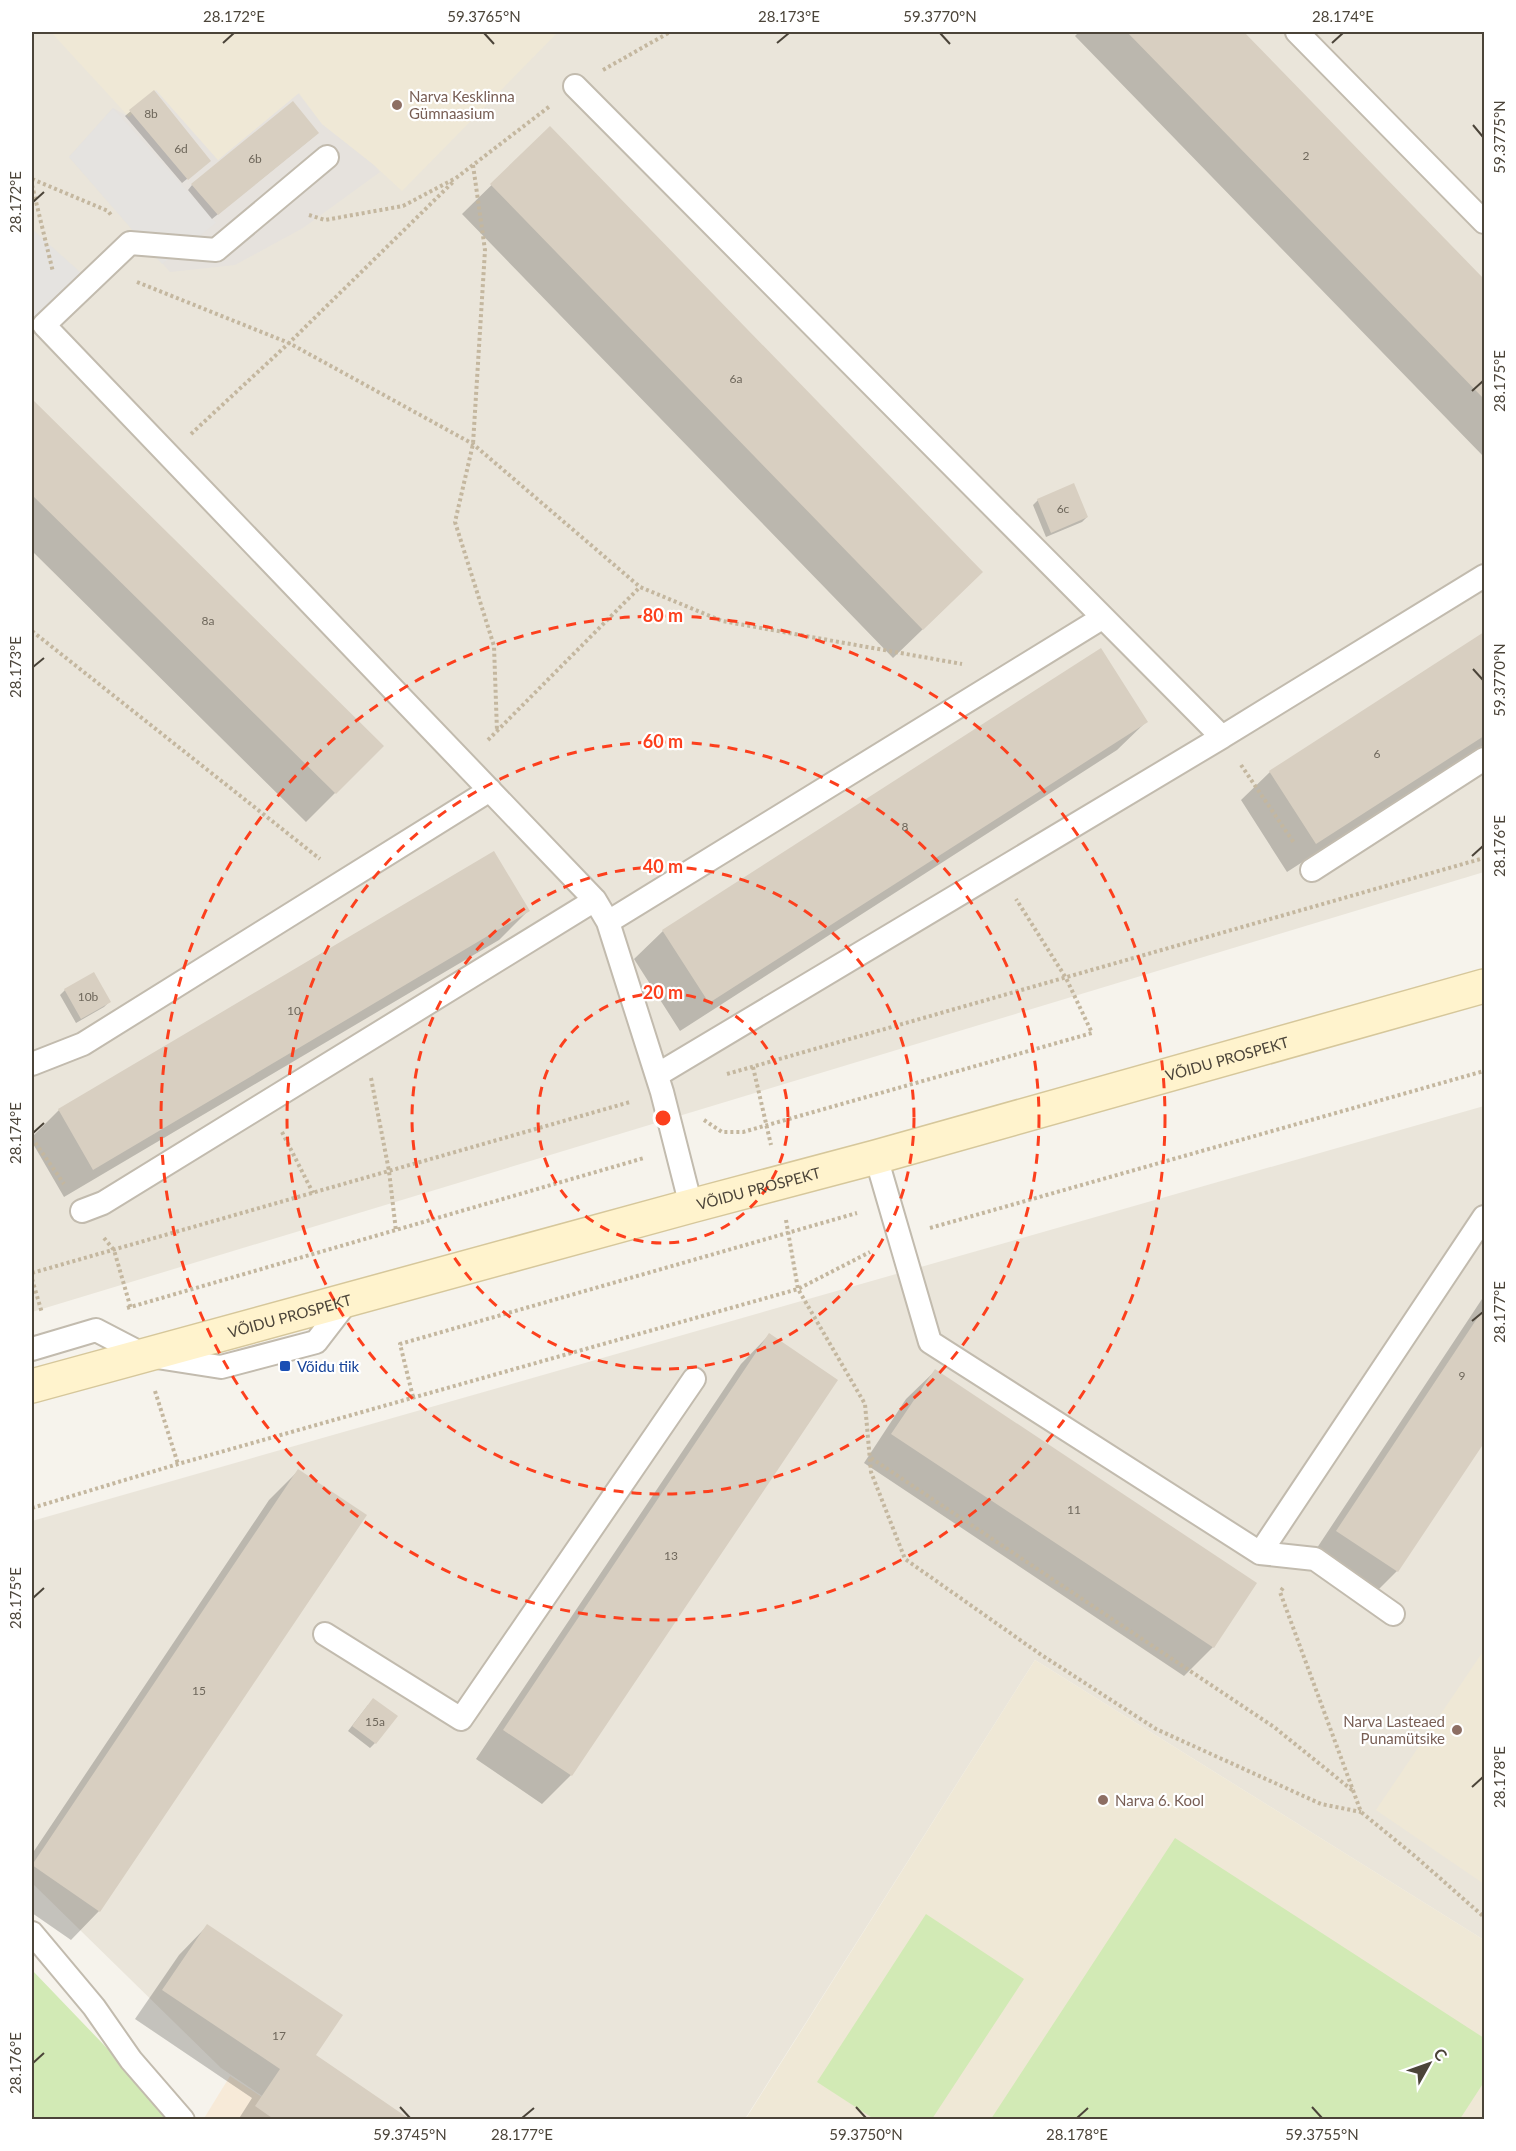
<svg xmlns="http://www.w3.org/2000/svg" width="1516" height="2151" font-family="Lato,sans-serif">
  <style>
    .residential { fill: #eae5da }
    .commercial { fill: #f7ead8 }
    .industrial { fill: #e6e2dd }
    .education { fill: #efe8d6 }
    .green { fill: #d2eab5 }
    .parking { fill: #e5e3e0 }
    .shadow { fill: #0003 }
    .building { fill: #d8cfc1 }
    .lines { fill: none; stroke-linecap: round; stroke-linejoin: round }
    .lane-casing { stroke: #c2bbae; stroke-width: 26 }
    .secondary-casing { stroke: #d6c79b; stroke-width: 36 }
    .path { stroke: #c4b79f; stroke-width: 4; stroke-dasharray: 3 3; stroke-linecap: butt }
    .lane { stroke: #fff; stroke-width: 22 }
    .secondary { stroke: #fff3cd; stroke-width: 33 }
    .ticks { fill: none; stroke: #4b4439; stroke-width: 2 }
    .ring { fill: none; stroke: #fc3f1d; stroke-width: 3; stroke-dasharray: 10 8 }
    .education-dot { fill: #8d6e63; stroke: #fff; stroke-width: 2 }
    .transit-dot { fill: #1a4fb4; stroke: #fff; stroke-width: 2 }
    .labels { text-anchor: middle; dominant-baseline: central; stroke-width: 4.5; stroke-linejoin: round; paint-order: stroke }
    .number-label { font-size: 12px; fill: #6e675b }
    .education-label { font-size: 15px; fill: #785e54; stroke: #fff; text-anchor: start }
    .street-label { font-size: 15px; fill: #4b4439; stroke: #fff }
    .transit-label { font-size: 15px; fill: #164399; stroke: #fff; text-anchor: start }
    .centre { fill: #fc3f1d; stroke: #fff; stroke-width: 3 }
    .ring-label { font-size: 18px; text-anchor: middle; font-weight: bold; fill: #fc3f1d; stroke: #fff; stroke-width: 4.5; stroke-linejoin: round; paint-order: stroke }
    .neatline { fill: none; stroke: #4b4439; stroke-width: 2 }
    .ticks-label { font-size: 15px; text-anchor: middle; fill: #4b4439 }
  </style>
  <rect width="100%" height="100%" fill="#f6f3ec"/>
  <path class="residential" d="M32,32H1484V872L32,1312Z
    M1484,1106V1940L1035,1660L745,2119H296L221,2068L32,1883V1521Z"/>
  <path class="commercial" d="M230,2076L296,2119L203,2120Z"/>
  <path class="industrial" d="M156,90L218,160L298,93L322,124L374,165L380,172L303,228L235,265L170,272L69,157L113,108L129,117Z"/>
  <path class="education" d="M51,32H558L402,191L374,165L322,124L299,93L218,160L156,90L129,117Z
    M1484,1650V1884L1376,1810Z
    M1035,1660L1484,1940V2119L745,2120Z"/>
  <path class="green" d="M1175,1838L1484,2038V2082L1460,2119H991Z
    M926,1914L1024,1979L932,2119H874L817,2082Z
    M32,1970L175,2119H32Z"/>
  <path class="parking" d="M113,108L216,223L162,264L69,157Z
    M32,229L90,281L32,334Z"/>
  <path class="shadow" d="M1079,32H1242L1484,281V457L1075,36Z
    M153,92L204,165L182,183L125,116Z
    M550,128L952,601L893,658L462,214Z
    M312,138L212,219L188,190L192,185Z
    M32,401L382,746L306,822L32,551Z
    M1038,500L1087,517L1082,522L1046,537L1033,505Z
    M1484,634V745L1287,872L1241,800L1270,772Z
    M1146,722L1117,750L680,1031L634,959L663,931Z
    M494,853L528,911L499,940L64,1197L32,1142V1137L59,1110Z
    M65,990L109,1002L104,1007L76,1023L60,995Z
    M1484,1296V1440L1397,1571L1368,1600L1309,1560Z
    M769,1335L836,1380L571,1775L542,1804L476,1759L741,1364Z
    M935,1371L1213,1647L1184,1676L864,1463L906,1399Z
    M298,1471L99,1911L71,1940L32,1913V1854L269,1500Z
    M368,1705L375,1743L370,1748L348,1731Z
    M207,1926L314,2055L409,2120H238L252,2098L135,2019L179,1955Z"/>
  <path class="building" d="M1127,32H1244L1484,279V399Z
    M154,90L211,161L188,180L129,110Z
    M293,101L319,133L218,215L191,184Z
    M550,126L983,572L923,630L490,184Z
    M32,399L384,746L336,794L32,495Z
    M1074,483L1088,517L1051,533L1037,499Z
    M1484,632V736L1316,844L1269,771Z
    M1101,648L1148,722L709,1003L662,930Z
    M494,851L530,911L93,1170L58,1109Z
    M94,972L111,1002L81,1019L64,989Z
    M1484,1308V1443L1398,1572L1336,1531Z
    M769,1333L838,1380L572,1776L503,1730Z
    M935,1369L1257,1583L1214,1648L891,1434Z
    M298,1469L367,1515L100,1912L32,1865Z
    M373,1698L398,1716L376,1744L352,1726Z
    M207,1924L343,2015L316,2055L411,2120H275L255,2106L280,2069L162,1990Z"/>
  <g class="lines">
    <defs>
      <path id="lane" d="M1297,32L1484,222
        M575,86L1222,737L1484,576
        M327,157L216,250L130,243L44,325L595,900L608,922L662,1092L691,1206
        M1312,870L1484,759
        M608,922L1102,618
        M32,1064L83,1044L490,790
        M657,1075L1222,737
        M876,1157L930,1342L1260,1553L1315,1559L1393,1614
        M82,1211L103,1203L595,900
        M32,1349L96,1330L144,1355L221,1367L316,1342L349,1299
        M1260,1553L1484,1217
        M325,1634L461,1719L694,1379
        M32,1933L94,2007L131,2060L183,2120"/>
      <g id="secondary">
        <path id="s1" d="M32,1386L691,1206L876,1157L1484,986"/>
      </g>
    </defs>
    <use href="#lane" class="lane-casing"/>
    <use href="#secondary" class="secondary-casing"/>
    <path class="path" d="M603,70L670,32
      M473,165L485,250L473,444L455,522L494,646L497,731
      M32,179L108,211L111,215
      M32,185L53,272
      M309,215L325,220L403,206L456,178L550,106
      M137,282L289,343L473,444L640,587L722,621L962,664
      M191,434L289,343L454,181
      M32,631L320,859
      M488,740L640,587
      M1241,765L1294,843
      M753,1067L771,1145
      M727,1074L1484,858
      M371,1078L389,1171L396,1231
      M704,1120L722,1132H743L1092,1033L1066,978L1016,899
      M282,1132L313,1193
      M32,1138L64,1184
      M786,1220L798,1289L865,1404L871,1472L905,1559L1040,1654L1156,1729L1321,1804L1361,1812
      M930,1228L1484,1071
      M104,1238L114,1250L131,1309
      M32,1273L630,1102
      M32,1279L42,1313
      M127,1308L644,1158
      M155,1391L178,1464
      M413,1397L400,1344L857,1213
      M871,1458L1274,1727L1352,1790
      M32,1508L178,1464L798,1289L870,1252
      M1283,1588L1280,1592L1361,1812L1416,1857L1484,1917"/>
    <use href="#lane" class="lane"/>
    <use href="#secondary" class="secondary"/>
  </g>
  <path class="ticks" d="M484,33L494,44M940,33L950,44M223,43L234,33M777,43L789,33M1332,43L1343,33M1473,125L1483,137M33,202L44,192M1472,391L1483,381M33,667L44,658M1473,669L1483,680M1472,856L1483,846M33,1133L44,1123M1472,1321L1483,1312M33,1598L44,1588M1472,1787L1483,1777M33,2063L44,2053M400,2107L410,2118M856,2107L866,2118M1312,2107L1322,2118M522,2118L534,2108M1077,2118L1088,2108"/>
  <g class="ring">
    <circle cx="663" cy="1118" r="125"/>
    <circle cx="663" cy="1118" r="251"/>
    <circle cx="663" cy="1118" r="376"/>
    <circle cx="663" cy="1118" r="502"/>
  </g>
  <g class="education-dot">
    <circle cx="397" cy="105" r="6"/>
    <circle cx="1457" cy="1730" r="6"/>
    <circle cx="1103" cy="1800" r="6"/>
  </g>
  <rect class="transit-dot" x="279" y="1360" width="12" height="12" rx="3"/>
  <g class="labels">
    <g class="number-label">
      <text x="151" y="113">8b</text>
      <text x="181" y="148">6d</text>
      <text x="1306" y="155">2</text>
      <text x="255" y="158">6b</text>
      <text x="736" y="378">6a</text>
      <text x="1063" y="508">6c</text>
      <text x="208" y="620">8a</text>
      <text x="1377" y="753">6</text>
      <text x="905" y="826">8</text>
      <text x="88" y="996">10b</text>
      <text x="294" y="1010">10</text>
      <text x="1462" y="1375">9</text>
      <text x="1074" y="1509">11</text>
      <text x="671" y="1555">13</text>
      <text x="199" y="1690">15</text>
      <text x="375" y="1721">15a</text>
      <text x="279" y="2035">17</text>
    </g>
    <g class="education-label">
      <text x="409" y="96">Narva Kesklinna<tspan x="409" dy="17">Gümnaasium</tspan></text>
      <text x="1445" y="1721" text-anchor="end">Narva Lasteaed<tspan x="1445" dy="17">Punamütsike</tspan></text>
      <text x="1115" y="1800">Narva 6. Kool</text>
    </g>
    <g class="street-label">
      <text stroke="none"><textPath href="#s1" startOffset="1239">VÕIDU PROSPEKT</textPath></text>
      <text stroke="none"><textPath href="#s1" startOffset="753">VÕIDU PROSPEKT</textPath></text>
      <text stroke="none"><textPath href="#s1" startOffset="267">VÕIDU PROSPEKT</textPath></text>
    </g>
    <g class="transit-label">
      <text x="297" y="1366">Võidu tiik</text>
    </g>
  </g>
  <circle cx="663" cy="1118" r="9" class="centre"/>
  <g class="ring-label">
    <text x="663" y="622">80 m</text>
    <text x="663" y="748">60 m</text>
    <text x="663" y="873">40 m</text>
    <text x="663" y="999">20 m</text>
  </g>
  <rect width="1516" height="2151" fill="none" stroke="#ffffff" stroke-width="66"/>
  <g transform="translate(1429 2064) rotate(50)" stroke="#ffffff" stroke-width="4.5" paint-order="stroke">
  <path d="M0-4.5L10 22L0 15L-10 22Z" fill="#4b4439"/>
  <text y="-9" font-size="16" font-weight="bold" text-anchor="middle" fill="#4b4439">С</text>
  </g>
  <rect x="33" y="33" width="1450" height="2085" class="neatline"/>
  <g class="ticks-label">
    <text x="234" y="22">28.172°E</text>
    <text x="484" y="22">59.3765°N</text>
    <text x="789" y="22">28.173°E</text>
    <text x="940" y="22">59.3770°N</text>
    <text x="1343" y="22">28.174°E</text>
    <text transform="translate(1500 137) rotate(-90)" y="5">59.3775°N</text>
    <text transform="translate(16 202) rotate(-90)" y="5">28.172°E</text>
    <text transform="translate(1500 381) rotate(-90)" y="5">28.175°E</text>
    <text transform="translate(16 667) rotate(-90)" y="5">28.173°E</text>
    <text transform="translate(1500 680) rotate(-90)" y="5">59.3770°N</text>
    <text transform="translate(1500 846) rotate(-90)" y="5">28.176°E</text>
    <text transform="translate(16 1133) rotate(-90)" y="5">28.174°E</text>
    <text transform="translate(1500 1312) rotate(-90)" y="5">28.177°E</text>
    <text transform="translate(16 1598) rotate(-90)" y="5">28.175°E</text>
    <text transform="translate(1500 1777) rotate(-90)" y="5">28.178°E</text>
    <text transform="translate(16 2063) rotate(-90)" y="5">28.176°E</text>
    <text x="410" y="2140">59.3745°N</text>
    <text x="522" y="2140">28.177°E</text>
    <text x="866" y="2140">59.3750°N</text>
    <text x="1077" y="2140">28.178°E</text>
    <text x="1322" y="2140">59.3755°N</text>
  </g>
</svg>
